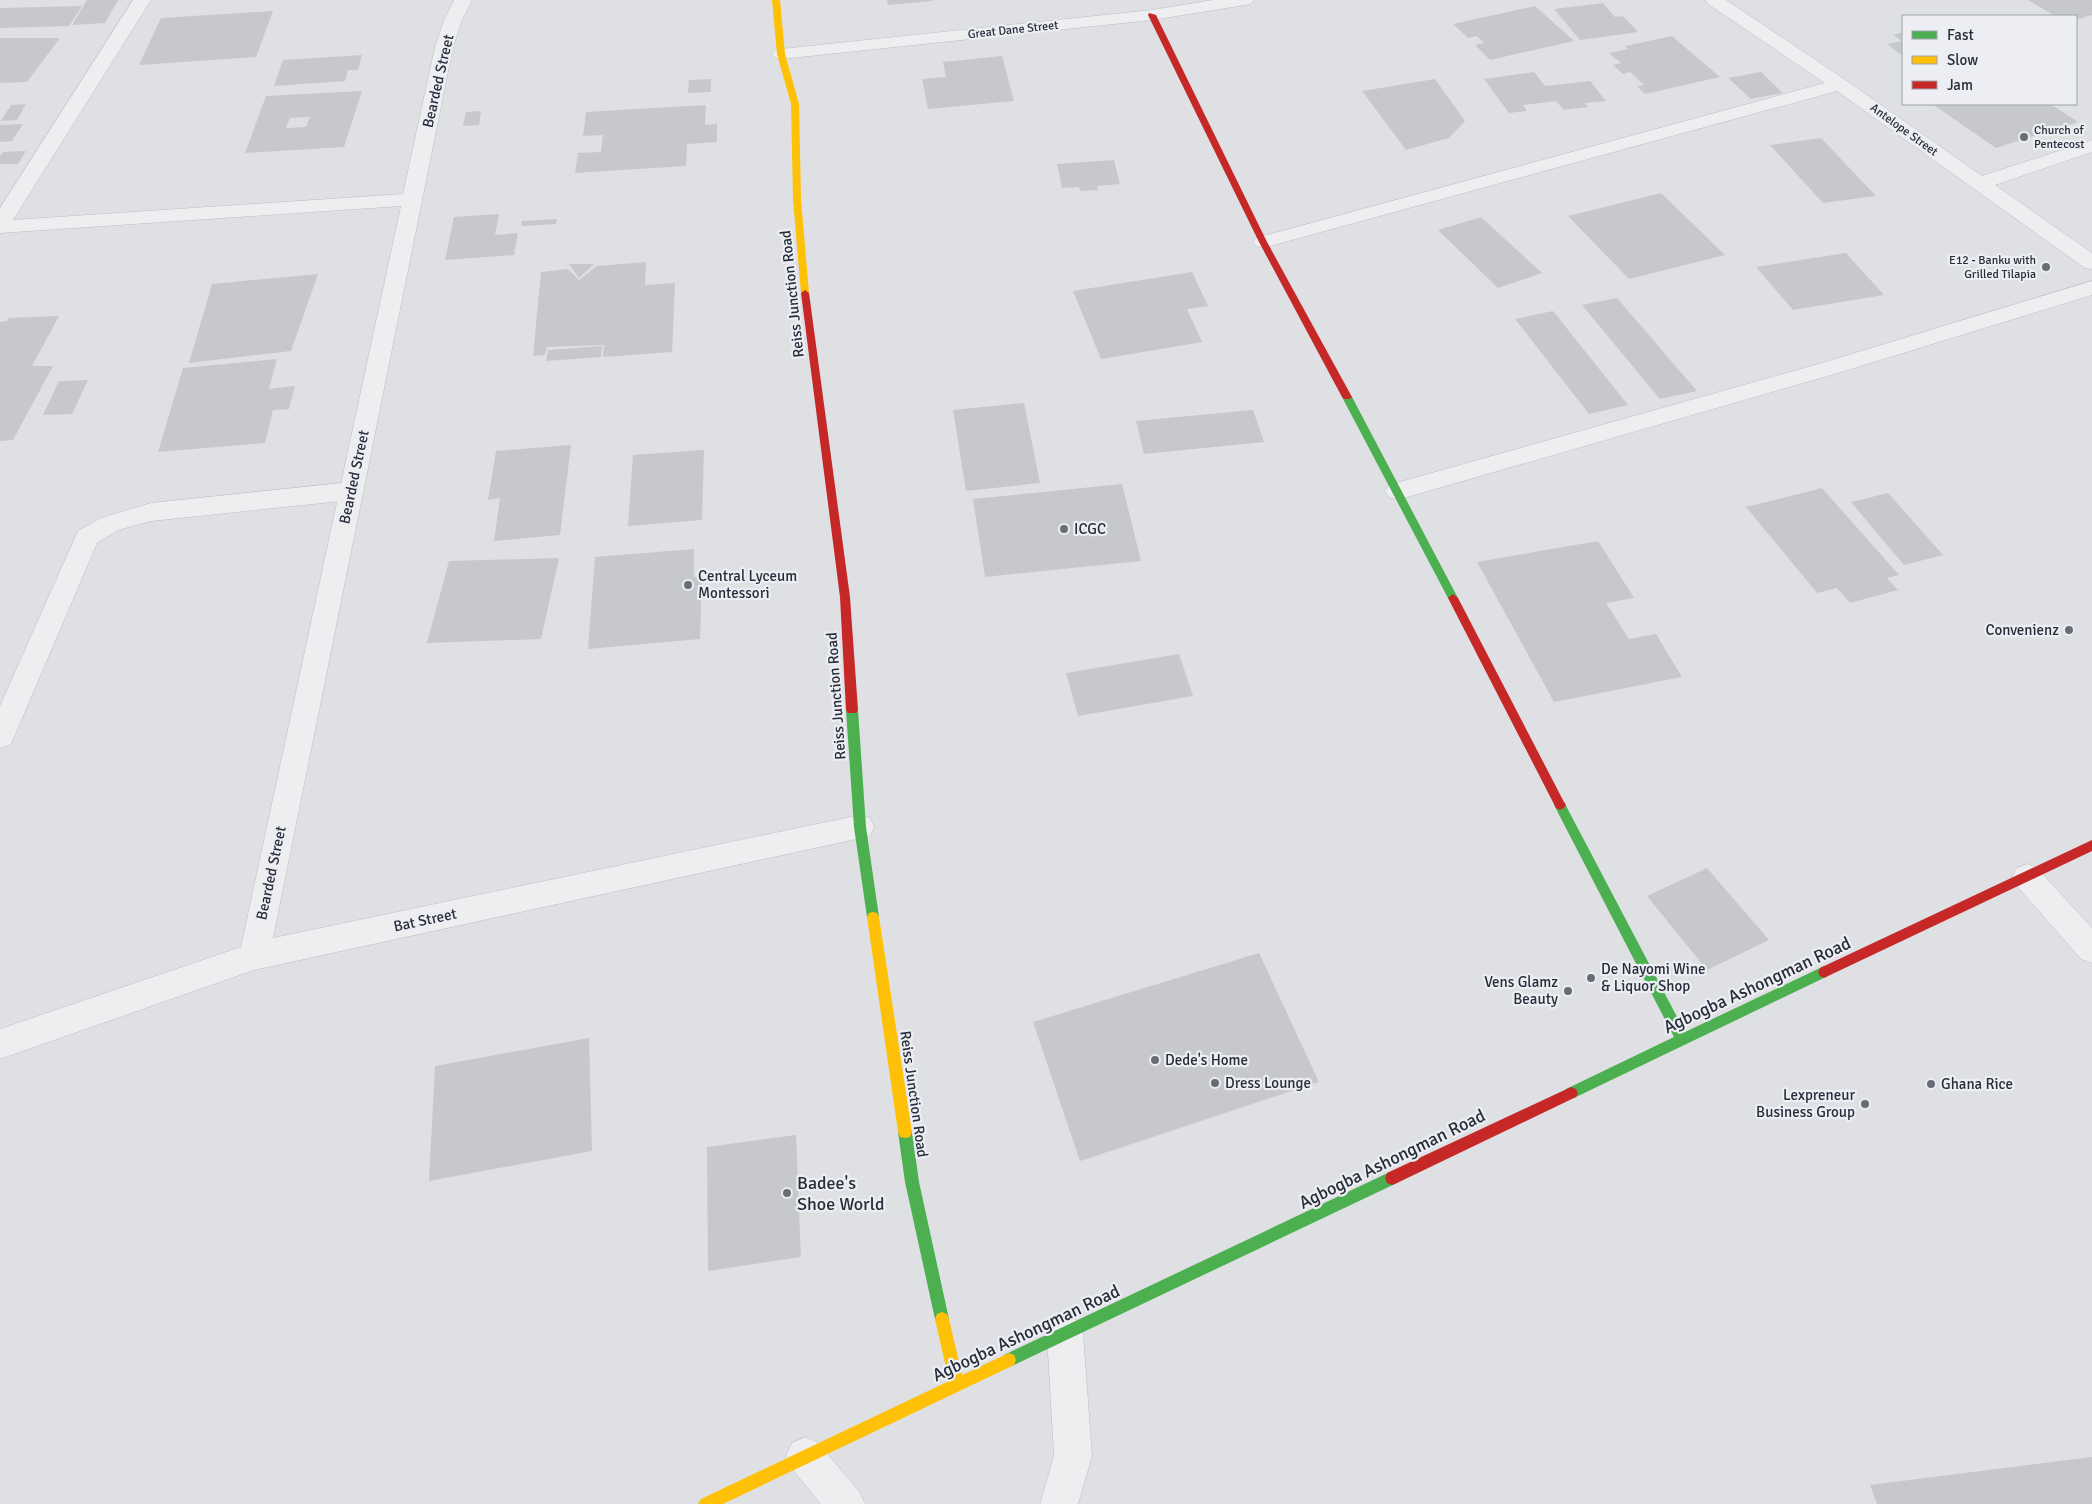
<svg xmlns="http://www.w3.org/2000/svg" width="2092" height="1504" font-family="Signika,sans-serif">
  <style>
    .building { fill: #c7c8cb; fill-rule: evenodd }
    .lines { fill: none; stroke-linecap: round; stroke-linejoin: round }
    .lane-casing { stroke: #bdbec1; stroke-width: 1 }
    .street-casing { stroke: #bdbec1; stroke-width: 1 }
    .lane { fill: #eeeef0; fill-rule: evenodd }
    .street { fill: #eeeef0; fill-rule: evenodd }
    .fast { fill: #4caf50; fill-rule: evenodd }
    .slow { fill: #ffc107; fill-rule: evenodd }
    .jam { fill: #c62828; fill-rule: evenodd }
    .poi-dot { fill: #686c75; stroke: #eceef3; stroke-width: 2 }
    .labels { text-anchor: middle; dominant-baseline: central; stroke-width: 4.5; stroke-linejoin: round; paint-order: stroke }
    .far-street-label { font-size: 12px; fill: #282d3a; stroke: #eceef3 }
    .far-poi-label { font-size: 12px; fill: #282d3a; stroke: #eceef3; text-anchor: start }
    .street-label { font-size: 15px; fill: #282d3a; stroke: #eceef3 }
    .poi-label { font-size: 15px; fill: #282d3a; stroke: #eceef3; text-anchor: start }
    .near-street-label { font-size: 18px; fill: #282d3a; stroke: #eceef3 }
    .near-poi-label { font-size: 18px; fill: #282d3a; stroke: #eceef3; text-anchor: start }
  </style>
  <rect width="100%" height="100%" fill="#dfe0e3"/>
  <path class="building" d="M87,0H118L105,23L72,25Z
    M887,0H932V1L888,5Z
    M2028,0H2092V15L2076,20V16H2055Z
    M1603,3L1615,17L1623,16L1638,32L1580,40L1554,9Z
    M82,6L69,26L0,28V8Z
    M1535,6L1574,41L1490,60L1475,45L1484,43L1477,36L1468,38L1453,24Z
    M273,11L256,57L139,65L161,18Z
    M1903,32V56L1887,44L1902,41L1893,35Z
    M1672,36L1720,77L1645,94L1637,86L1644,85L1630,72L1623,74L1613,65L1621,63L1609,53L1628,49L1625,46Z
    M0,38H60L27,82L0,83Z
    M362,55L358,70H348L345,81L274,86L283,60Z
    M1002,56L1014,101L928,109L922,79L946,77L943,62Z
    M1534,72L1545,86L1590,81L1606,101L1585,103L1588,107L1564,110L1556,101L1523,105L1527,111L1509,113L1484,79Z
    M1761,72L1783,93L1751,99L1728,78Z
    M711,79V92L688,93L689,80Z
    M1435,79L1465,121L1449,138L1406,150L1362,91Z
    M362,91L344,147L245,153L266,96ZM310,117L306,127L286,128L290,118Z
    M26,104L17,120L1,121L11,105Z
    M1932,104H2050L2078,122L1996,148Z
    M706,105L705,125L717,124V142L687,144L686,166L575,173L578,153L601,152L603,135L583,136L586,112Z
    M481,111L479,125L463,126L466,112Z
    M23,124L12,141L0,142V125Z
    M1821,138L1876,196L1823,203L1770,145Z
    M26,151L18,164H0V156L3,152Z
    M1114,160L1120,184L1097,186L1098,190L1080,191L1079,187L1062,188L1057,164Z
    M1661,193L1725,255L1629,279L1568,216Z
    M499,214L495,235L518,233L514,255L445,260L454,217Z
    M1481,217L1542,273L1498,288L1438,230Z
    M557,219L556,224L521,226L522,221Z
    M1846,253L1884,295L1793,310L1756,267Z
    M646,262L645,285L675,283L672,352L603,357L604,345L547,347L545,355L533,356L541,272L568,269L579,280L597,266Z
    M569,264H594L579,278Z
    M1192,272L1208,306L1187,309L1202,342L1101,359L1073,291Z
    M318,274L291,351L189,363L212,284Z
    M1617,298L1697,391L1660,399L1582,305Z
    M1553,311L1628,405L1589,414L1515,319Z
    M59,316L32,366H53L13,440L0,441V322L7,321L9,318Z
    M602,346L601,357L546,361L548,350Z
    M277,359L269,389L295,386L289,409L273,410L265,443L158,452L183,368Z
    M88,380L72,414L43,415L59,381Z
    M1024,403L1040,483L966,491L953,410Z
    M1253,410L1264,442L1144,454L1136,421Z
    M571,445L560,535L494,541L500,498L488,500L496,451Z
    M704,450L702,520L628,526L633,455Z
    M1122,484L1141,561L985,577L973,499Z
    M1822,488L1899,575L1887,578L1898,590L1850,603L1837,588L1817,593L1746,507Z
    M1888,493L1943,555L1904,565L1851,502Z
    M1598,541L1634,598L1606,603L1629,639L1656,634L1682,677L1554,702L1477,562Z
    M694,549V577L702,576L700,639L588,649L595,557Z
    M559,558L541,639L427,643L449,561Z
    M1179,654L1193,696L1078,716L1066,673Z
    M1707,868L1769,940L1707,970L1647,896Z
    M1259,953L1319,1082L1080,1161L1033,1022Z
    M589,1038L592,1151L429,1181L435,1066Z
    M796,1135L801,1257L708,1271L707,1147Z
    M2092,1457V1504H1877L1870,1485Z"/>
  <g class="lines">
    <defs>
      <path id="lane" d="M351,482L359,485L363,491L359,497L351,500L151,521L118,530L97,543L14,737L10,745L0,748V706L78,531L101,518L151,503Z
        M1065,1316L1078,1321L1083,1334L1092,1456L1078,1504H1040L1054,1456L1047,1334L1052,1321Z
        M805,1437L818,1443L859,1491L865,1504H821L792,1469L786,1456L792,1443Z"/>
      <path id="street" d="M133,0H151L13,220L403,194L435,47L444,20L454,0H472L462,20L453,47L273,938L860,815L870,818L874,827L870,836L254,970L0,1059V1029L241,947L401,206L0,233V208Z
        M1213,0H1254L1251,4L1245,5L1152,20L781,59L775,58L772,54L775,50L781,49L1152,10Z
        M1705,0H1726L1847,81L1982,176L2092,140V152L1995,185L2092,253V269L2085,268L1837,91L1270,246L1263,248L1256,246L1253,242L1256,238L1825,83L1708,4Z
        M2092,281V295L1838,373L1397,500L1389,497L1385,491L1389,485L1822,363Z
        M2027,864L2037,868L2092,928V963L2081,959L2017,886L2012,877L2017,868Z"/>
    </defs>
    <use href="#lane" class="lane-casing"/>
    <use href="#street" class="street-casing"/>
    <use href="#lane" class="lane"/>
    <use href="#street" class="street"/>
    <path class="fast" d="M1347,394L1352,397L1458,598L1457,601L1453,602L1448,598L1342,397Z
      M852,706L856,707L858,710L866,827L879,917L877,921L873,922L869,921L867,917L854,827L846,710L848,707Z
      M1560,800L1564,802L1685,1032L1820,968L1824,966L1828,968L1830,972L1828,976L1576,1097L1571,1099L1566,1097L1564,1093L1566,1089L1674,1037L1554,805L1556,802Z
      M905,1126L910,1127L912,1132L919,1182L949,1319L947,1324L942,1326L937,1324L935,1319L905,1182L898,1132L900,1127Z
      M1392,1171L1397,1173L1399,1178L1397,1183L1014,1365L1009,1367L1004,1365L1002,1360L1004,1355Z"/>
    <path class="slow" d="M772,0H780L785,54L799,104L801,199L809,293L805,296L801,293L793,199L791,104L777,54Z
      M873,912L877,913L879,917L912,1132L910,1137L905,1138L900,1137L898,1132L867,917L869,913Z
      M942,1312L947,1314L949,1319L962,1375L1009,1353L1014,1355L1016,1360L1014,1365L723,1504H698L701,1499L949,1381L935,1319L937,1314Z"/>
    <path class="jam" d="M1149,13L1156,15L1267,242L1352,397L1350,399H1344L1342,397L1259,242L1148,15Z
      M805,290L809,293L850,597L858,710L856,713H848L846,710L840,597L801,293Z
      M1453,594L1458,598L1564,802L1566,805L1564,808L1560,810L1556,808L1448,598Z
      M2092,840V851L1828,976L1824,978L1820,976L1818,972L1820,968Z
      M1571,1087L1576,1089L1578,1093L1576,1097L1397,1183L1392,1185L1387,1183L1385,1178L1387,1173Z"/>
  </g>
  <g class="poi-dot">
    <circle cx="2024" cy="137" r="5"/>
    <circle cx="2046" cy="267" r="5"/>
    <circle cx="1064" cy="529" r="5"/>
    <circle cx="688" cy="585" r="5"/>
    <circle cx="2069" cy="630" r="5"/>
    <circle cx="1591" cy="978" r="5"/>
    <circle cx="1568" cy="991" r="5"/>
    <circle cx="1155" cy="1060" r="5"/>
    <circle cx="1215" cy="1083" r="5"/>
    <circle cx="1931" cy="1084" r="5"/>
    <circle cx="1865" cy="1104" r="5"/>
    <circle cx="787" cy="1193" r="5"/>
  </g>
  <g class="labels">
    <g class="far-street-label">
      <text transform="translate(1013 30) rotate(-6)">Great Dane Street</text>
      <text transform="translate(1904 130) rotate(36)">Antelope Street</text>
    </g>
    <g class="far-poi-label">
      <text x="2034" y="130">Church of<tspan x="2034" dy="14">Pentecost</tspan></text>
      <text x="2036" y="260" text-anchor="end">E12 - Banku with<tspan x="2036" dy="14">Grilled Tilapia</tspan></text>
    </g>
    <g class="street-label">
      <text transform="translate(438 81) rotate(-77)">Bearded Street</text>
      <text transform="translate(792 294) rotate(-96)">Reiss Junction Road</text>
      <text transform="translate(354 477) rotate(-78)">Bearded Street</text>
      <text transform="translate(836 696) rotate(-94)">Reiss Junction Road</text>
      <text transform="translate(271 873) rotate(-78)">Bearded Street</text>
      <text transform="translate(425 920) rotate(-12)">Bat Street</text>
      <text transform="translate(914 1094) rotate(82)">Reiss Junction Road</text>
    </g>
    <g class="poi-label">
      <text x="1074" y="529">ICGC</text>
      <text x="698" y="576">Central Lyceum<tspan x="698" dy="17">Montessori</tspan></text>
      <text x="2059" y="630" text-anchor="end">Convenienz</text>
      <text x="1601" y="969">De Nayomi Wine<tspan x="1601" dy="17">&amp; Liquor Shop</tspan></text>
      <text x="1558" y="982" text-anchor="end">Vens Glamz<tspan x="1558" dy="17">Beauty</tspan></text>
      <text x="1165" y="1060">Dede's Home</text>
      <text x="1225" y="1083">Dress Lounge</text>
      <text x="1941" y="1084">Ghana Rice</text>
      <text x="1855" y="1095" text-anchor="end">Lexpreneur<tspan x="1855" dy="17">Business Group</tspan></text>
    </g>
    <g class="near-street-label">
      <text transform="translate(1757 985) rotate(-25)">Agbogba Ashongman Road</text>
      <text transform="translate(1392 1159) rotate(-26)">Agbogba Ashongman Road</text>
      <text transform="translate(1026 1333) rotate(-25)">Agbogba Ashongman Road</text>
    </g>
    <g class="near-poi-label">
      <text x="797" y="1183">Badee's<tspan x="797" dy="21">Shoe World</tspan></text>
    </g>
  </g>
  <rect x="1902" y="15" width="175" height="90" fill="#eceef3" stroke="#9ea1a9"/>
  <rect x="1912" y="31" width="25" height="8" fill="#4caf50" stroke="#9ea1a9"/>
  <text x="1947" y="40" font-size="15" fill="#282d3a">Fast</text>
  <rect x="1912" y="56" width="25" height="8" fill="#ffc107" stroke="#9ea1a9"/>
  <text x="1947" y="65" font-size="15" fill="#282d3a">Slow</text>
  <rect x="1912" y="81" width="25" height="8" fill="#c62828" stroke="#9ea1a9"/>
  <text x="1947" y="90" font-size="15" fill="#282d3a">Jam</text>
</svg>
